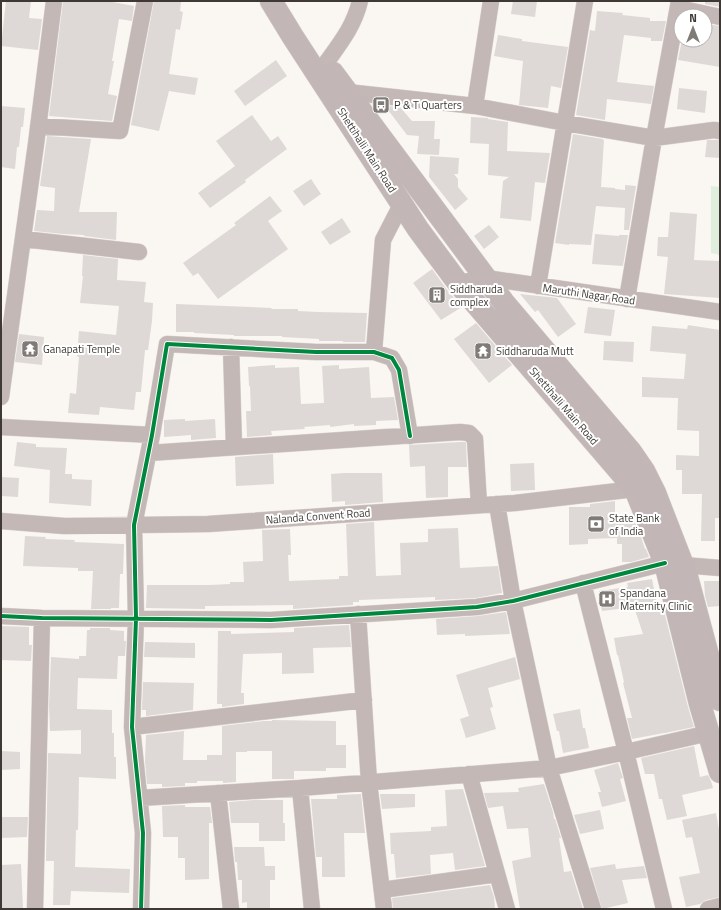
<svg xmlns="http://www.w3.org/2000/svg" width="721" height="910" font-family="'Titillium Web',sans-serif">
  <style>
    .green { fill: #e0eede }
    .building { fill: #ded9d6 }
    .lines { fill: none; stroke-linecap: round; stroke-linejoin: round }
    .street-casing { stroke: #d7d4d1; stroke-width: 17 }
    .secondary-casing { stroke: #d7d4d1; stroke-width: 23 }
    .street { stroke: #c4b8b6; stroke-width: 16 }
    .secondary { stroke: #c3b6b6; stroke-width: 22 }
    .cycleway-casing { stroke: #fff; stroke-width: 6 }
    .cycleway { stroke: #00873e; stroke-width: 4 }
    .labels { text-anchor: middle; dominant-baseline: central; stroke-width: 4; stroke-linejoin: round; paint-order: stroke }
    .poi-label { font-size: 11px; fill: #3e3935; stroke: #fff; text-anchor: start }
    .street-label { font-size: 11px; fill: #3e3935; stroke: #fff }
  </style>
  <rect width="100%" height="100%" fill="#faf6f2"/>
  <path class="green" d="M711,186L720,187V255L711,253Z"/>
  <path class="building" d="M6,1H31L29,18L42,19L38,50L1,46Z
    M63,1H107L134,6L132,21L119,19L112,61H114L108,94L117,96L112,121L49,116Z
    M154,1H181L180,11L183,12L180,30L176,29L169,74L198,78L195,95L169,91L159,131L131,125Z
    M513,1H537L535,17L511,14Z
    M705,1H720V7L705,4Z
    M597,11L623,13L622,15L650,18V21H666L662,41H651V38L624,35L617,82L654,86L651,104L607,99L605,120L576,115L590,30L595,31Z
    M705,24L720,26V67L678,60L682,40H705Z
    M498,35L522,39V41L568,47L561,88L551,86L548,108L519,105L523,61L494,56Z
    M276,60L287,76L245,106L234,91Z
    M679,88L707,91L705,113L677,109Z
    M1,106L25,108L23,127H21L19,147H17L15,169L1,167Z
    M385,106L400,107L412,121H435L434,139H440L439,155L417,154L419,136L407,135Z
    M252,115L271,141L278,136L287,149L245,180L246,182L210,208L198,193L235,166L216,141Z
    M471,117L488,118V119L508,122L507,151L550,153L545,183L535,182L531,221L500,218L503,181L509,177L488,175L489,144L470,143Z
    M573,134L603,139V140H604L601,187L615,188V189L625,190V185L636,186L629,230H624L625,208L596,206L591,245L569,244V245L555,243Z
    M47,136L91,139L79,212H117L116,240L84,236V235L63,234L34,231L37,210L54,211L55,188L40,186Z
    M707,140H720V158L705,157Z
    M430,156L459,158L458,174H454L458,179V187L468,199L455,210L429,177Z
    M311,179L321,194L304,206L293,191Z
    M270,196L282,211L268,221L288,249L218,299L198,273L193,276L183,263L236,225L234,223Z
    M670,212L697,214L694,260L720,261V298L664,294L668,257L657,256L658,237H668Z
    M342,218L351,232L330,245L321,232Z
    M489,225L499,237L484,249L474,236Z
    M595,234L619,236V235H628L623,266L592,264Z
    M83,255L118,259L117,280L146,282L144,302L153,303L152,321L148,350H145L141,392H136L134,410L100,407L99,415L68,413L70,393L76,394L79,357L77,356L79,331L116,335L119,306L80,303L83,276H82Z
    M432,269L448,291L462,307L441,320L413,283Z
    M520,294L557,298L576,324L558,337L538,310L535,312Z
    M176,304L272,308L271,309H298V311L318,312L367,313L365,342H343V341H319V339L282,337V336H234V335L194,333V332H176Z
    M588,307L615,310L611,336L584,333Z
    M476,323L512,365L489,383L454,339Z
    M688,325L720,330V518H715V541H701L702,494H682V470H676V455L699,456V431L677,430L678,398L642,397V377L684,379L686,354L650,351L652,326L687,329Z
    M19,334L44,337L42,365L15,362Z
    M604,341L634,342L633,362L603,360Z
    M275,365V368L299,367L301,404L324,403L322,366L339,365V369L369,367L371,398L394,397L398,420L376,421V425L354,426V424L330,427V425L304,427L305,429L271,431L272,435L247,437L246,411H251L250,386H249L248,367Z
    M185,419V421L215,419L216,438L191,440V435L164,437V420Z
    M17,442L36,444V447L67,448L65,474H72V479L92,480L91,506L49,503L50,470L14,466Z
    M460,442H465L466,443L467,467H448V497L426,498L425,466L410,467L409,445Z
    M273,454L274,484L236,486L235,457Z
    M534,463L535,490L511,491L510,464Z
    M344,473H382L383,502L345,505V501L332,502L331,474Z
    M1,477L19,478L18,497L1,496Z
    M615,501V518L633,517L637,527L638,531H639L645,549H646L649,557L631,562H622V544H617V538L588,539V544L569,545V507H590V504Z
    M374,522L376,576L401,575L400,543L428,542V529L458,528L460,568L498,566L502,593L476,598L435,600V597L359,600V602H353V605L293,609V605L205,606V609L146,608L147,585H210L230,584V582H244L243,562L263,561L262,530L290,529L291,555H288L289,581L339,579V576H348L346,524Z
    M25,536L46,537L45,539L75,540L74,542L124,544L123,574H120L119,608H111V609H91L93,571H78V568L23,566Z
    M652,579L657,605L662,603L688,707L694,727L665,733H664L632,739L627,718H632L623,683L624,682L618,655H617L614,638L643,634L634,607L602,611L599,591L628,587L627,583Z
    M704,581H720V606L708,607L705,596Z
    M506,612L510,634L465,636V634L437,635L436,619L478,616Z
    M349,625L351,647L313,648L314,673L282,674V653L243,654L241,693H244V704L222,707V704H217L218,631H231V634L294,632V628Z
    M1,626L29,627V645H32L31,661L1,660Z
    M90,628H110V630L124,631V641H126L125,656H118L117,679L78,678L77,709L112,710V733H114V757H116V779L79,777L78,830H76L75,867L130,869L129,893L71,891L70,905H53L54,861H46L48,753L81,754V730L50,731L49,706L51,657L79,659V656H86L87,630H90Z
    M145,642L195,643V658L144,657Z
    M515,657L520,679L488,688L493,707L490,708L496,729L466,738L460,719L469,716L456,675Z
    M143,682L194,683L193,710L146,716V710H142Z
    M580,709L583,728H585L589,748L563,753L559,731H557L553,714Z
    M272,720L336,721V745H346V768H326V771H294V779H272V751H247V752H236V782L223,783V781H197V783H185V786L162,787V784H147L145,761L146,735L184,731L183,760H207V755H222V726L264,721H272Z
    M694,746L700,777L708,775L711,781L713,788L682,795L687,816L667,820L662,799H659L654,774H645L641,758Z
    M1,751L20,752V769L1,770Z
    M618,763L623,778L620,779L626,801L602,807L598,792H601L594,770Z
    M544,784L553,812L554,819H555L561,838H559L564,872L571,871L583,909H520L512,861L531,857L528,828L507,829L503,806L488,808L484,793L519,792L518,788Z
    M463,789L485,866L455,870L453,853L430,855L431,874L396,878L394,854H391L390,833L431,831V827L447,826L445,790Z
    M361,794L365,833H344L345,877H322V857H316L311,799H337V795Z
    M380,794H415V807L382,809Z
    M254,800H283V823H285V841H259V823H231L229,802Z
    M185,805V807H210L212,823H209V879L185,880V858H178V837H163L162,806Z
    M600,810L604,829L580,834L574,815Z
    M716,813L720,835V897L706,900L700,904L686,907L679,877L700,873L692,837L686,838L682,820Z
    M1,817H28L27,837L1,838Z
    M234,847H264L265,866H275V880H270V909H247V902L242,903V880H238L237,862H235Z
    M21,864L23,909H1V865Z
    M615,864L616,869L644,866L647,878L622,880L628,903L602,909L590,868Z
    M490,885L494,897L495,909H393L392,898Z"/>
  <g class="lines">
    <defs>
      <path id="street" d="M678,8L720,17
        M326,63C341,42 354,26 360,1
        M342,92H347L475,106L565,123L654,138L714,130L720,131
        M475,106L491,1
        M38,126L120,131L145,1
        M23,239L139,252
        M458,283L486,278L720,312
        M538,286L585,1
        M627,299L654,138L679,1
        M231,347L234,447
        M374,352L383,240L402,203
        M1,397L36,144L54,1
        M1,427L152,435
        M149,453L460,432L469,433L475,439L479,505
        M497,504L513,601L549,768L593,909
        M1,521L64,526L208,524L515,503L635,489L643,487
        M683,565L720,568
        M583,583L626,752L664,909
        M358,614L369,782L384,909
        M1,616L42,618L271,620L477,607L513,601L665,563
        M132,727L364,700
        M469,774L507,909
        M300,788L312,909
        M218,793L231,909
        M140,798L300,788L549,768L626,752L709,733
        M382,890L497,874
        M35,909L42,618
        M141,909L143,833L132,727L136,618L134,525L152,435L167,344L316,352H374L392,358L399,370L410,436
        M708,909L720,906"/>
      <path id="secondary" d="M271,1L293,37L418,229L458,283L635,489L665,563L700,704L720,772
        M333,73L505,304L631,452L644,471L655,493L686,573L720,700"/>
    </defs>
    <use href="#street" class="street-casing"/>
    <use href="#secondary" class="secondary-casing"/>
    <use href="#street" class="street"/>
    <use href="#secondary" class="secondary"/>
    <defs>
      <path id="cycleway" d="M1,616L42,618L271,620L477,607L513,601L665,563
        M141,909L143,833L132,727L136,618L134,525L152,435L167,344L316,352H374L392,358L399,370L410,436"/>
    </defs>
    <use href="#cycleway" class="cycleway-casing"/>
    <use href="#cycleway" class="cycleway"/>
  </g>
  <defs>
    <symbol id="bus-square" viewBox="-11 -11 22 22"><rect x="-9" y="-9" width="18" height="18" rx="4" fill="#807b77" stroke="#fff"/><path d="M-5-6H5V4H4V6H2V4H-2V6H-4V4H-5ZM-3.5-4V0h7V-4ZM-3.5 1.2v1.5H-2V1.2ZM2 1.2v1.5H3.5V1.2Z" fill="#fff"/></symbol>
    <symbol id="building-square" viewBox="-11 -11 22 22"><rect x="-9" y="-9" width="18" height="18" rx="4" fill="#807b77" stroke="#fff"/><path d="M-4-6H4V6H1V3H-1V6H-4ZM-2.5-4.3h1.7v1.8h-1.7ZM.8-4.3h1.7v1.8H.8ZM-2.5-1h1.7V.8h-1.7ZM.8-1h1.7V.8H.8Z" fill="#fff"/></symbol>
    <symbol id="temple-square" viewBox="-11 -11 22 22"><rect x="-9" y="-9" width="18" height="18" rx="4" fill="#807b77" stroke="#fff"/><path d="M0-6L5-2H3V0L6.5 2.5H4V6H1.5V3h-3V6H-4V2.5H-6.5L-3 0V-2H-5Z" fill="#fff"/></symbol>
    <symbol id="bank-square" viewBox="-11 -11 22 22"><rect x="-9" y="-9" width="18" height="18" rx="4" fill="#807b77" stroke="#fff"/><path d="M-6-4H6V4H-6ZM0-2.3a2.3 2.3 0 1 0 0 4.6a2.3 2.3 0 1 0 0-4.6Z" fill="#fff"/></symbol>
    <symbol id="hospital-square" viewBox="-11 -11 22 22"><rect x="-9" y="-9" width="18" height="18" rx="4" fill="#807b77" stroke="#fff"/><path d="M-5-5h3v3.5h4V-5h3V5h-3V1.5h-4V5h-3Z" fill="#fff"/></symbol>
  </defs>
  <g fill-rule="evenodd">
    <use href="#bus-square" x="371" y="95" width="20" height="20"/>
    <use href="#building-square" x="427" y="285" width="20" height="20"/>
    <use href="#temple-square" x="20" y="339" width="20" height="20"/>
    <use href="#temple-square" x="473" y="341" width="20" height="20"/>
    <use href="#bank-square" x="586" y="514" width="20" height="20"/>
    <use href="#hospital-square" x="597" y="589" width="20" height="20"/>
  </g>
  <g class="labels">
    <g class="poi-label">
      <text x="394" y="105">P &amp; T Quarters</text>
      <text x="450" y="289">Siddharuda<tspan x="450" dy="13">complex</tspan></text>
      <text x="43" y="349">Ganapati Temple</text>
      <text x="496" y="351">Siddharuda Mutt</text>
      <text x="609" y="518">State Bank<tspan x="609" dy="13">of India</tspan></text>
      <text x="620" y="593">Spandana<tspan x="620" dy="13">Maternity Clinic</tspan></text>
    </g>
    <g class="street-label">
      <text transform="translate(367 150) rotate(57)">Shettihalli Main Road</text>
      <text transform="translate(589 294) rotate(8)">Maruthi Nagar Road</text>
      <text transform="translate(564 406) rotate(49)">Shettihalli Main Road</text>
      <text transform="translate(318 516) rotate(-4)">Nalanda Convent Road</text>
    </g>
  </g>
  <rect width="721" height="910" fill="none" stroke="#3e3935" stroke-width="4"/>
  <g transform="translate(693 28)"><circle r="19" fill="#ffffff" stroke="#b2b0ae"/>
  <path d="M0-3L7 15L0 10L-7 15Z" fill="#807b77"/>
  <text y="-6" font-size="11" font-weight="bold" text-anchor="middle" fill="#3e3935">N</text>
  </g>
</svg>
